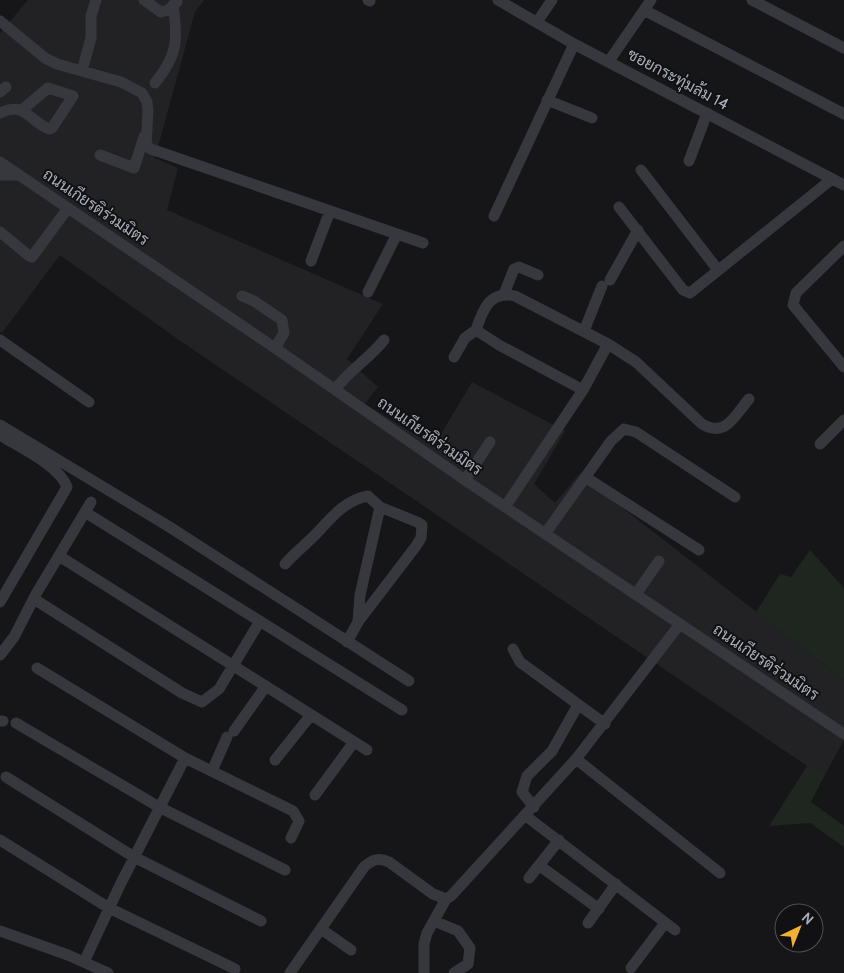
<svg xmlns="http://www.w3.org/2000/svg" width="844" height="973" font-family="Cabin,Sarabun,sans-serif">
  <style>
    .built { fill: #222225 }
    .green { fill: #1e261f }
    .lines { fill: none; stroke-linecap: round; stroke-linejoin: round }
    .minor { stroke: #37383d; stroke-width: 11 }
    .labels { text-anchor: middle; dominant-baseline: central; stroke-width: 4; stroke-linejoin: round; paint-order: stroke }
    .street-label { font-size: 16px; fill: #a8adb8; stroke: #111113 }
  </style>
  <rect width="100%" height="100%" fill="#161618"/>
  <path class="built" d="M28,0H204L195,12L155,158L178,168L167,210L383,304L347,359L378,387L365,404L434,446L472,382L565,431L534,484L555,503L579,474L844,680V740L826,773L807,766L179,340L60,255L2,333L0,331V33Z"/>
  <path class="green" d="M810,550L844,588V680L756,612L780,574L791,577Z
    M807,766L826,773L811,802L844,826V847L810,823L769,826Z"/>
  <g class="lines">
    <path class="minor" d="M144,0L161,12L168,10L177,2
      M368,0L370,1
      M498,0L574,44L844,185
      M752,0L844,48
      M644,10L844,114
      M0,21L45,58L57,64L121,82L142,93L147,102L148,111L146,146L151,149L423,243
      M537,22L552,0
      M609,61L651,0
      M82,71L91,38V16L96,0
      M155,83C178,55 178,39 173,5
      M0,92L6,87
      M547,100L592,118
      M0,113C25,101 29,121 49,129L52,128L73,96L48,88L22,110
      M100,155L134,168L144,137
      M689,161L707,113
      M0,162L275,348L465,480L844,734
      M641,170L718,270
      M0,175H18
      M619,207L683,290L690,293L832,179
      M494,216L574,44
      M0,232L28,255L32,257L68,208
      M844,246L796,293L793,305L844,367
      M311,261L330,211
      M610,280L638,230
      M368,292L397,234
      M504,294L514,269L519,267L538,275
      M242,296L254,301L282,320L284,333L275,348
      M584,331L602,286
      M0,340L89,402
      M454,357L465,338L476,330
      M335,390C348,371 369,359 384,340
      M583,390L499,345L476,330C483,309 490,290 515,296L608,344
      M0,425L168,526L409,681
      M0,435C19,447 60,466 67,487L0,602
      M820,444L844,420
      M585,477L699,550
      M465,480L490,442
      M505,507L583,390L608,344L636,362L702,424C726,438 734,416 749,399
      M85,512L402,710
      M545,534L611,441L624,429L636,432L735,497
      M59,556L367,750
      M285,564C295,553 306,544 316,534C331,518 345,500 368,496L380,507L360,595L358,622L347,642
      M636,594L659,561
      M34,599L182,693L202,702L219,689L260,621
      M358,622L416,546L421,538L422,525L417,522L380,507
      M680,624L576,759L720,873
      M513,649L520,662L605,724
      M0,655L14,637L36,594L91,502
      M37,668L185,758
      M0,721H3
      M16,723L159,807L285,870
      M234,731L266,686
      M275,760L311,715
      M212,771L227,737
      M6,777L134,857L261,921
      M315,795L354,742
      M534,807L522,792L527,776L552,751L578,705
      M526,816L675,930
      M0,840L109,908L235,969
      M540,866L599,909
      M529,878L559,840
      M434,921L458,931L470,948L468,964L454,973
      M588,923L616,884
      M321,929L351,950
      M0,931L68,955L108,973
      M84,962L120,885L185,758L293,811L299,821L291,838
      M631,968L665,923
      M290,973L364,867C372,860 378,857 389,862L433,894L446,899L451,896L576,759
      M424,973V944L427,933L446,899"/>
  </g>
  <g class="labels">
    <g class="street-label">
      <text transform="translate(678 79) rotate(28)">ซอยกระทุ่มล้ม 14</text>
      <text transform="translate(96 207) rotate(34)">ถนนเกียรติร่วมมิตร</text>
      <text transform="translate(430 436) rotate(35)">ถนนเกียรติร่วมมิตร</text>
      <text transform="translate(766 662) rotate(34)">ถนนเกียรติร่วมมิตร</text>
    </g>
  </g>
  <g transform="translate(799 928) rotate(43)"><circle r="24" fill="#111113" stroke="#4d4f55"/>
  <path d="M0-4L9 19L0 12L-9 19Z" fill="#f2b134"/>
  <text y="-8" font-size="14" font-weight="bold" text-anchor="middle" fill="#a8adb8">N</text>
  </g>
</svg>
